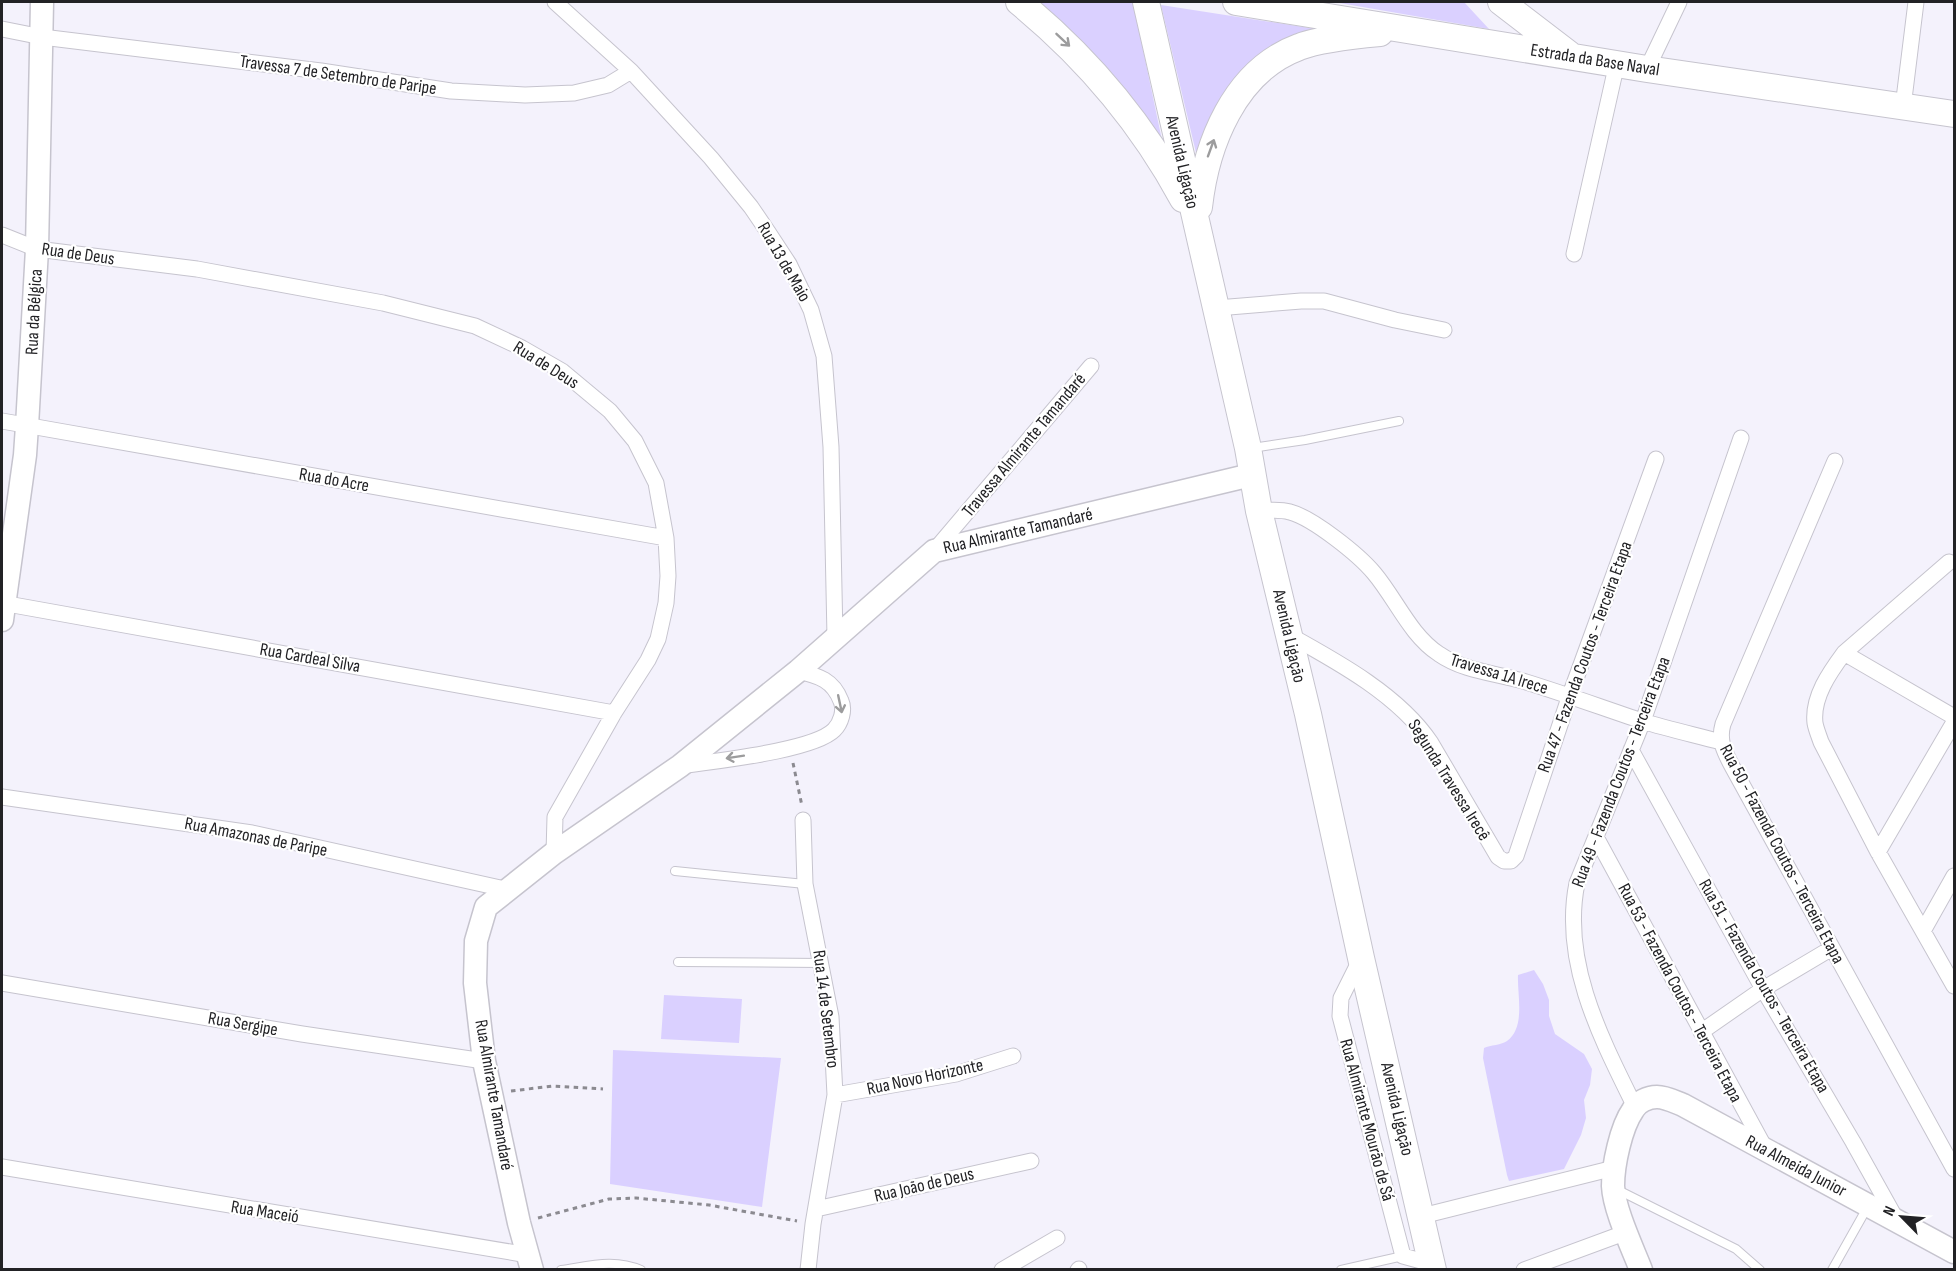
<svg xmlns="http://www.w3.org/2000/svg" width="1956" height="1271" font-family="'Sofia Sans Condensed',sans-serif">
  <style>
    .green { fill: #dad0ff }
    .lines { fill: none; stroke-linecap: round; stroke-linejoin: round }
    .service-casing { stroke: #c6c4ce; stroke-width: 10 }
    .minor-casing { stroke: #c6c4ce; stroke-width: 17 }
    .secondary-casing { stroke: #c6c4ce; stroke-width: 25 }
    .primary-casing { stroke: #c6c4ce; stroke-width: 28 }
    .path { stroke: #8b8a90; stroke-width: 3; stroke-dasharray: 4.5 4.5; stroke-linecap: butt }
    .service { stroke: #fff; stroke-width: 8 }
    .minor { stroke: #fff; stroke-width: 15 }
    .secondary { stroke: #fff; stroke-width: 22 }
    .primary { stroke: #fff; stroke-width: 26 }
    .oneway { stroke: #9c9c9d }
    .labels { text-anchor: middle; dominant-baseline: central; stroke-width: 4.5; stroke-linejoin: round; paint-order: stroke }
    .street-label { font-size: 18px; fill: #222225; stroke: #fff }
  </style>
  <rect width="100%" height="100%" fill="#f4f2fc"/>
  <path class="green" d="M1033,2H1133L1163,145Z
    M1334,2H1464L1489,29Z
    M1161,5L1329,31L1291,43L1197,157Z
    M1534,970L1543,984L1549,1000V1016L1555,1034L1584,1054L1592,1069L1590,1085L1584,1100L1586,1118L1581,1135L1564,1169L1509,1181L1507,1175L1483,1058L1484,1048C1490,1045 1502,1045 1507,1041C1526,1027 1517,995 1518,975Z
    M664,995L742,999L739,1043L661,1039Z
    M613,1050L781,1058L762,1207L610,1184Z"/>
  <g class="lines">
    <defs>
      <path id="service" d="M1252,448L1305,440L1399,421
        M675,871L805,884
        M678,962L822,963
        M1618,1190L1736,1249L1760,1270
        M561,1270C589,1266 614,1258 641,1270
        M1341,1270L1403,1256
        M1832,1270L1867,1208"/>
      <path id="minor" d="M555,2L631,71L711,158L751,207L768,232L789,264L811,310L824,356L831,447L835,637
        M2,29L42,37L321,71L451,91L525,95L574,93L608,85L631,71
        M1647,69L1679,2
        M1903,107L1916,2
        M2,235L37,249L197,269L383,303L475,326L522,348L562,371L610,411L635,441L656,483L666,538L668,576L666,603L658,639L648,660L614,713L555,817L554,853
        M1574,254L1617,63
        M1217,308L1301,301H1324L1395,320L1444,330
        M2,421L666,538
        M1835,461L1723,724C1718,741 1725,753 1733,768L1954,1169
        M1259,511C1269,510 1280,509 1290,512C1313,518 1359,555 1374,573C1396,599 1410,635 1439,654C1465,672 1497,673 1526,682C1565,694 1603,708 1642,721C1668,729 1695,735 1721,742
        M934,551L1091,366
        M1949,562L1844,653C1830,672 1812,697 1815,723C1816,729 1819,736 1821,742L1878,852L1954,986
        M2,603L614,713
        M1289,635C1338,662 1400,696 1431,743L1498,857L1504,861H1511L1516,856L1570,695L1656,459
        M1844,653L1954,717
        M1631,750L1763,989L1853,1142L1896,1219
        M681,766C713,761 813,751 834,730C841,723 845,710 841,701C833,680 819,676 798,671
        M2,797L252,833L509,890
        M803,820L805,884L831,1017L835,1095L813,1224L808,1270
        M1596,837L1765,1148
        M1878,852L1954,722
        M1923,931L1954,876
        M1361,958L1341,998L1340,1016L1403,1256L1432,1264
        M2,983L302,1034L484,1061
        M1701,1032L1763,989L1832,948
        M835,1095L956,1074L1013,1056
        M1635,1107C1601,1038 1561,962 1577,883L1643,721L1741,438
        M2,1167L528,1255
        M816,1209L1031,1161
        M1422,1216L1614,1168
        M1002,1270L1057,1238
        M1078,1270L1079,1269
        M1524,1270L1627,1232"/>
      <path id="secondary" d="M2,620L25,455L27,426L37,249L42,2
        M532,1270L519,1223L484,1061L475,983L476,941L486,907L554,853L680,766L798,671L934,551L1251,475
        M1641,1270C1632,1247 1614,1209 1613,1186C1613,1165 1621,1127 1633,1110C1637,1102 1648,1097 1657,1097C1666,1097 1675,1102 1683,1105L1954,1252"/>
      <path id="primary" d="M1019,2C1085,56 1142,123 1183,199
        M1146,2L1248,448L1259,511L1308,714L1361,958L1433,1270
        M1236,2L1647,69L1954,114
        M1501,2L1569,54
        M1199,207C1206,145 1234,71 1299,47C1319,39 1358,35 1380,33"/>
    </defs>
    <use href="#service" class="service-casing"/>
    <use href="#minor" class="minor-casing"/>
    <use href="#secondary" class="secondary-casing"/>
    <use href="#primary" class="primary-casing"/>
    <path class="path" d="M793,763L802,806
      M511,1091L553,1086L603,1089
      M538,1218L609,1199L636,1198L709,1205L797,1221"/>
    <use href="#service" class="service"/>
    <use href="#minor" class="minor"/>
    <use href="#secondary" class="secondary"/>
    <use href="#primary" class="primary"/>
  </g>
  <defs><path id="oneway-shaft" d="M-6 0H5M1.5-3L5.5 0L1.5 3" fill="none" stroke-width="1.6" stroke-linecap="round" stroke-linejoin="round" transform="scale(1.5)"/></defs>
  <g class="oneway">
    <use href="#oneway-shaft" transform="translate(1063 40) rotate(43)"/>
    <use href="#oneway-shaft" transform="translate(1211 148) rotate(-70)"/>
    <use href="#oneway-shaft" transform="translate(840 704) rotate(78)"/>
    <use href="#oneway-shaft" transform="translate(735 757) rotate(171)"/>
  </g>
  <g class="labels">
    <g class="street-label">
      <text transform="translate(1595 60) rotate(9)">Estrada da Base Naval</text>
      <text transform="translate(338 75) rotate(8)">Travessa 7 de Setembro de Paripe</text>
      <text transform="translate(1182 162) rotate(77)">Avenida Ligação</text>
      <text transform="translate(78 254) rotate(8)">Rua de Deus</text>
      <text transform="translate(784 262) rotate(60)">Rua 13 de Maio</text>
      <text transform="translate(34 312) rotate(-87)">Rua da Bélgica</text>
      <text transform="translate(546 365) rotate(32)">Rua de Deus</text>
      <text transform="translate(1024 445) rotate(-50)">Travessa Almirante Tamandaré</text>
      <text transform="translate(334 480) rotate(10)">Rua do Acre</text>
      <text transform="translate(1018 531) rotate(-13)">Rua Almirante Tamandaré</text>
      <text transform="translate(1289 636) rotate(77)">Avenida Ligação</text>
      <text transform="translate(1585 657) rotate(-70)">Rua 47 - Fazenda Coutos - Terceira Etapa</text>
      <text transform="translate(310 658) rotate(10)">Rua Cardeal Silva</text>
      <text transform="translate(1499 674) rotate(17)">Travessa 1A Irece</text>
      <text transform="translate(1621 772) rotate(-69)">Rua 49 - Fazenda Coutos - Terceira Etapa</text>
      <text transform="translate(1449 780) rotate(58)">Segunda Travessa Irecê</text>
      <text transform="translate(256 837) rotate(11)">Rua Amazonas de Paripe</text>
      <text transform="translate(1782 854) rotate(62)">Rua 50 - Fazenda Coutos - Terceira Etapa</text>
      <text transform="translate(1764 986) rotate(60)">Rua 51 - Fazenda Coutos - Terceira Etapa</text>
      <text transform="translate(1680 993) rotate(62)">Rua 53 - Fazenda Coutos - Terceira Etapa</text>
      <text transform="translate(826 1009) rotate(83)">Rua 14 de Setembro</text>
      <text transform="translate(243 1024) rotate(10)">Rua Sergipe</text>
      <text transform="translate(925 1077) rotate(-12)">Rua Novo Horizonte</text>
      <text transform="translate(494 1095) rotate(80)">Rua Almirante Tamandaré</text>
      <text transform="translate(1397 1109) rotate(77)">Avenida Ligação</text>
      <text transform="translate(1367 1120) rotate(75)">Rua Almirante Mourão de Sá</text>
      <text transform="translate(1796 1166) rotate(28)">Rua Almeida Junior</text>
      <text transform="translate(924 1185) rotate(-13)">Rua João de Deus</text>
      <text transform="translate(265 1212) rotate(9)">Rua Maceió</text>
    </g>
  </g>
  <rect width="1956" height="1271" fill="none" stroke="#222225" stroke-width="6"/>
  <g transform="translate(1902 1217) rotate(295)" stroke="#ffffff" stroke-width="4.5" paint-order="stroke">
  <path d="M0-4.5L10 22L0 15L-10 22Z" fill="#222225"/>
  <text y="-9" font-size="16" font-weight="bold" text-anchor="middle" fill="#222225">N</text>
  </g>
</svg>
